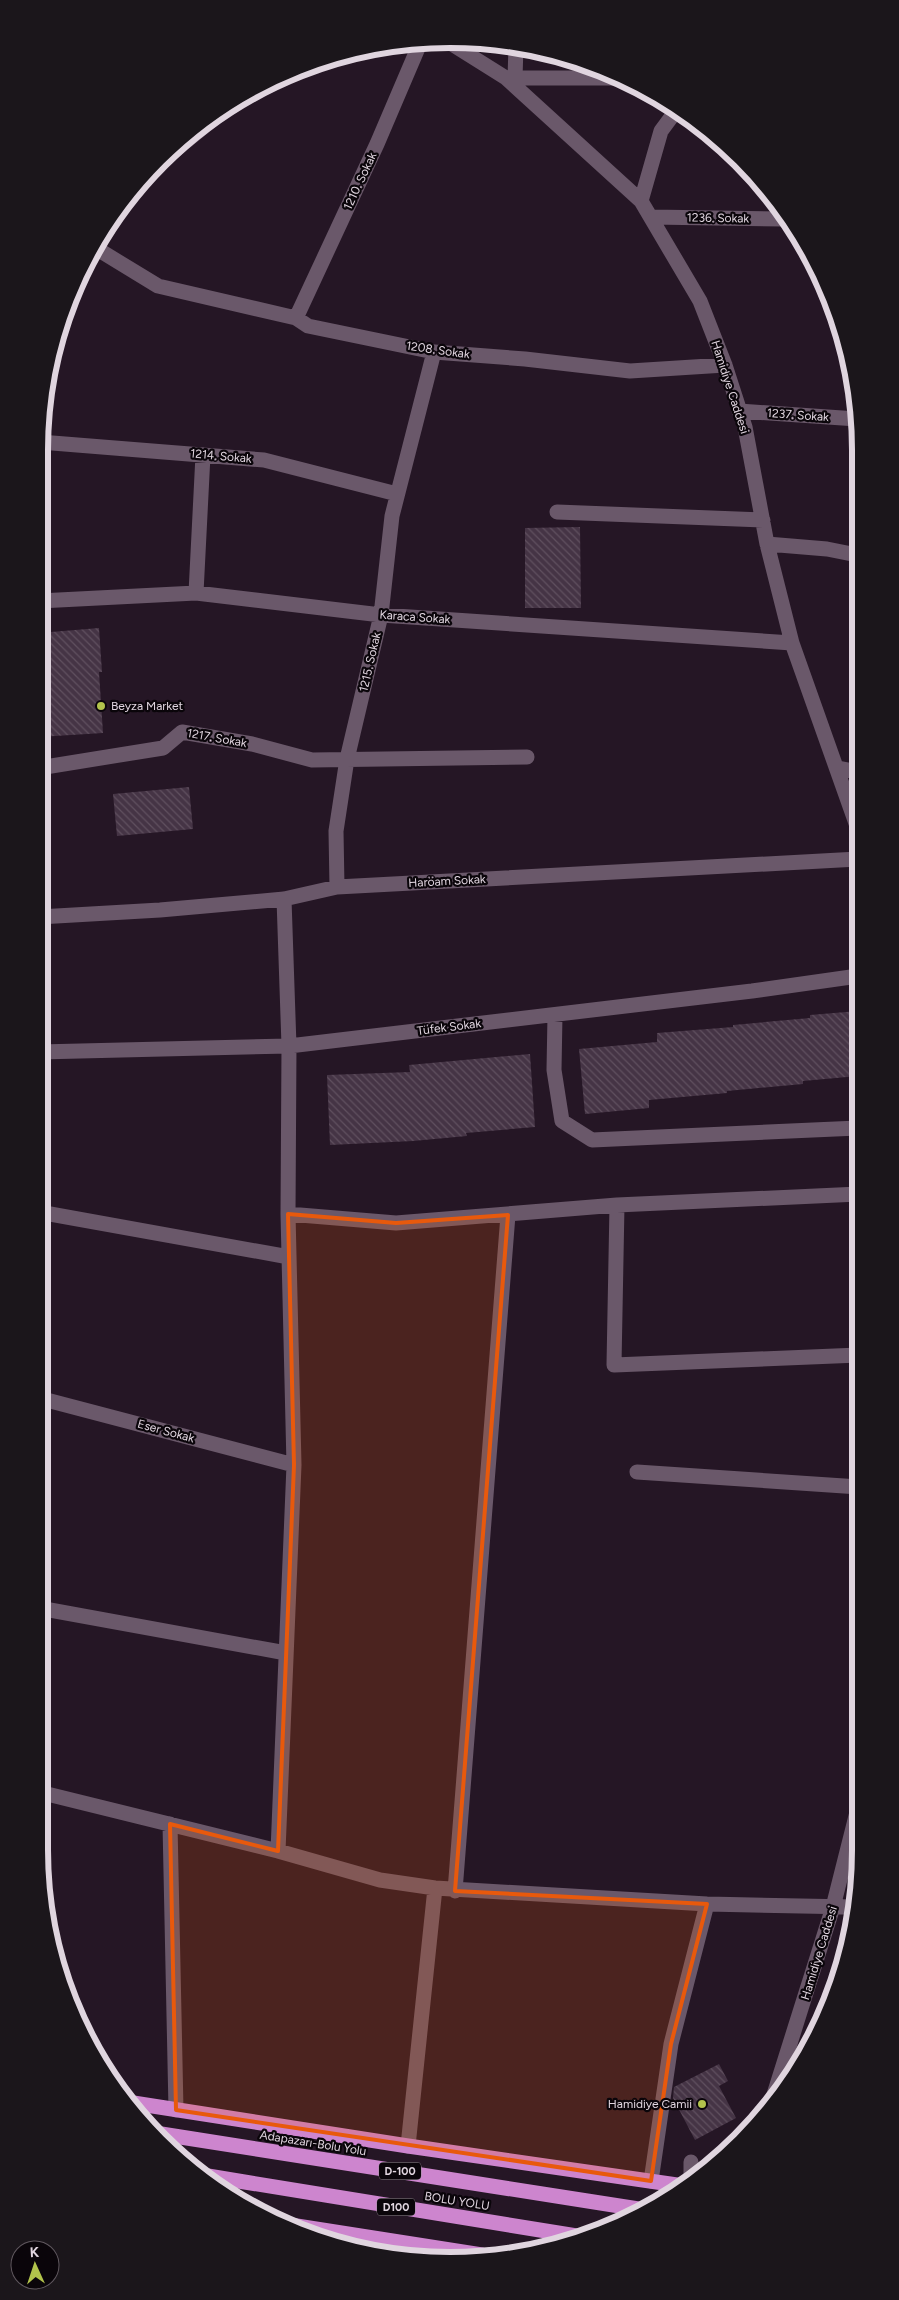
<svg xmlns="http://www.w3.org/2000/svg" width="899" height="2300" font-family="Figtree,sans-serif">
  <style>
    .building { fill: url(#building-back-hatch) }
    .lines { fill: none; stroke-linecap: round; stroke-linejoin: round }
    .minor { stroke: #6a586a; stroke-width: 15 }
    .highway { stroke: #cd85ce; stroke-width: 15 }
    .marked { fill: #e8590c; fill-opacity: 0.2; stroke: #e8590c; stroke-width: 4; stroke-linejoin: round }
    .poi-dot { fill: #b2c34c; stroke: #0a050a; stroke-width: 2 }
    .labels { text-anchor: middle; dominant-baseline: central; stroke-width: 4.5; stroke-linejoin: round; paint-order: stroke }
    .shield { fill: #0a050a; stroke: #a0979f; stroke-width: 1 }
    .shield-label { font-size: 11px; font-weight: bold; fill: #e0d5df }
    .street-label { font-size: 12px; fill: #e0d5df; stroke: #0a050a }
    .poi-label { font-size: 12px; fill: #e0d5df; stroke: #0a050a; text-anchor: start }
    .rim { fill: none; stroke: #e0d5df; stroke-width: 6 }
  </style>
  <defs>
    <pattern id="building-back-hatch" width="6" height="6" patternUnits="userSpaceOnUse" patternTransform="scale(1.25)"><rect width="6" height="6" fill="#453445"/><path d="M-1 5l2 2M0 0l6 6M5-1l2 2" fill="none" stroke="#60505f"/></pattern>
  </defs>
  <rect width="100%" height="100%" fill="#251625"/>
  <path class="building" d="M580,527L581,608H525V528Z
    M99,628L102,672H99L103,733L39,737V633Z
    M189,787L193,829L117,836L113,794Z
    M858,1011V1076L803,1081V1084L727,1091V1093L649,1100V1108L585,1114L579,1049L657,1042V1033L733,1027V1025L810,1018V1015Z
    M530,1054L535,1127L466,1133L467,1136L413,1141L330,1145L327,1075L410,1072L409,1065Z
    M719,2064L728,2081L719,2086L736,2118L695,2140L673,2098L674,2087Z"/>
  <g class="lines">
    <path class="minor" d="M447,41L506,78L641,201L700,301L725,365L745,427L767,544L792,643L858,829
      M506,78H612
      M515,78L516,46
      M152,169L244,94
      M641,201L661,131L678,108
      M651,217L784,219
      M94,247L158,286L296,318L308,326L434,352L525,359L630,371L725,365
      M296,318L377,144L421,41
      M739,411L857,419
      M40,442L264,460L397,494
      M557,512L763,520
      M767,544L827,549L857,555
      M196,593L203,455
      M39,601L196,593L381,615L792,643
      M39,768L163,748L182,732L252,744L312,760L527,757
      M838,768L858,772
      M337,887L336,831L347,759L381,615L392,516L434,352
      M39,917L160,910L284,899L337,887L858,859
      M555,1015L554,1070L562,1121L592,1140L858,1128
      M39,1052L289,1046L752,991L858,976
      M617,1205L614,1365L859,1355
      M39,1212L289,1257
      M288,1214L396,1223L617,1205L859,1194
      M39,1398L294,1465
      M637,1472L859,1487
      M39,1608L286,1653
      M39,1792L278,1851L380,1880L435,1888L707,1904L853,1907
      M170,1824L176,2110
      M278,1851L294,1465L288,1214L289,1046L284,899
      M455,1891L508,1215
      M771,2104L833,1907L860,1800
      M408,2146L435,1888
      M691,2180V2162
      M651,2181L671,2044L707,1904"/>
    <path class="highway" d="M127,2102L408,2146L684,2186
      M155,2133L645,2210
      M208,2176L583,2237
      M284,2224L482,2255"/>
  </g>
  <path class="marked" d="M288,1214L396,1223L508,1215L455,1891L707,1904L671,2044L651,2181L176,2110L170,1824L278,1851L294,1465Z"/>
  <g class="poi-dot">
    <circle cx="101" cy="706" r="5"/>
    <circle cx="702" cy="2104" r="5"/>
  </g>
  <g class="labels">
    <g class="shield">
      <rect x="379" y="2162.5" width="42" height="17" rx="4"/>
      <rect x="377" y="2198.5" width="38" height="17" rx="4"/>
    </g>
    <g class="shield-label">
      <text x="400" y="2171">D-100</text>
      <text x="396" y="2207">D100</text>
    </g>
    <g class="street-label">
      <text transform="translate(360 181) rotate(-65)">1210. Sokak</text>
      <text transform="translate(718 218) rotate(1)">1236. Sokak</text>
      <text transform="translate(438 350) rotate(8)">1208. Sokak</text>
      <text transform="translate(730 387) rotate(72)">Hamidiye Caddesi</text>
      <text transform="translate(798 415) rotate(4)">1237. Sokak</text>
      <text transform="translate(221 456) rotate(5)">1214. Sokak</text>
      <text transform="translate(415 617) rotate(4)">Karaca Sokak</text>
      <text transform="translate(370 662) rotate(-77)">1215. Sokak</text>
      <text transform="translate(217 738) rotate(10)">1217. Sokak</text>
      <text transform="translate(447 881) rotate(-3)">Haröam Sokak</text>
      <text transform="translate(449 1027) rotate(-7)">Tüfek Sokak</text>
      <text transform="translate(166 1431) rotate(15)">Eser Sokak</text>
      <text transform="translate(819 1953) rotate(-73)">Hamidiye Caddesi</text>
      <text transform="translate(313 2143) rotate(9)">Adapazarı-Bolu Yolu</text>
      <text transform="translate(457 2201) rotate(9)">BOLU YOLU</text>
    </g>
    <g class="poi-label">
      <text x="111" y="706">Beyza Market</text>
      <text x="692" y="2104" text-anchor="end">Hamidiye Camii</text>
    </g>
  </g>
  <path d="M0 0H899V2300H0ZM450 48H450A402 402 0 0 1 852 450V1850A402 402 0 0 1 450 2252H450A402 402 0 0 1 48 1850V450A402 402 0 0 1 450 48Z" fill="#1b161b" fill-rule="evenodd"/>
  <path class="rim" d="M450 48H450A402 402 0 0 1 852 450V1850A402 402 0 0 1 450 2252H450A402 402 0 0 1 48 1850V450A402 402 0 0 1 450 48Z"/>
  <g transform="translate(35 2265) rotate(357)"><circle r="24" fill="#0a050a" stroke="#60585f"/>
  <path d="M0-4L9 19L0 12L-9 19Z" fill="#b2c34c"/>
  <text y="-8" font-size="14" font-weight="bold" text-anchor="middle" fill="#e0d5df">K</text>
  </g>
</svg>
